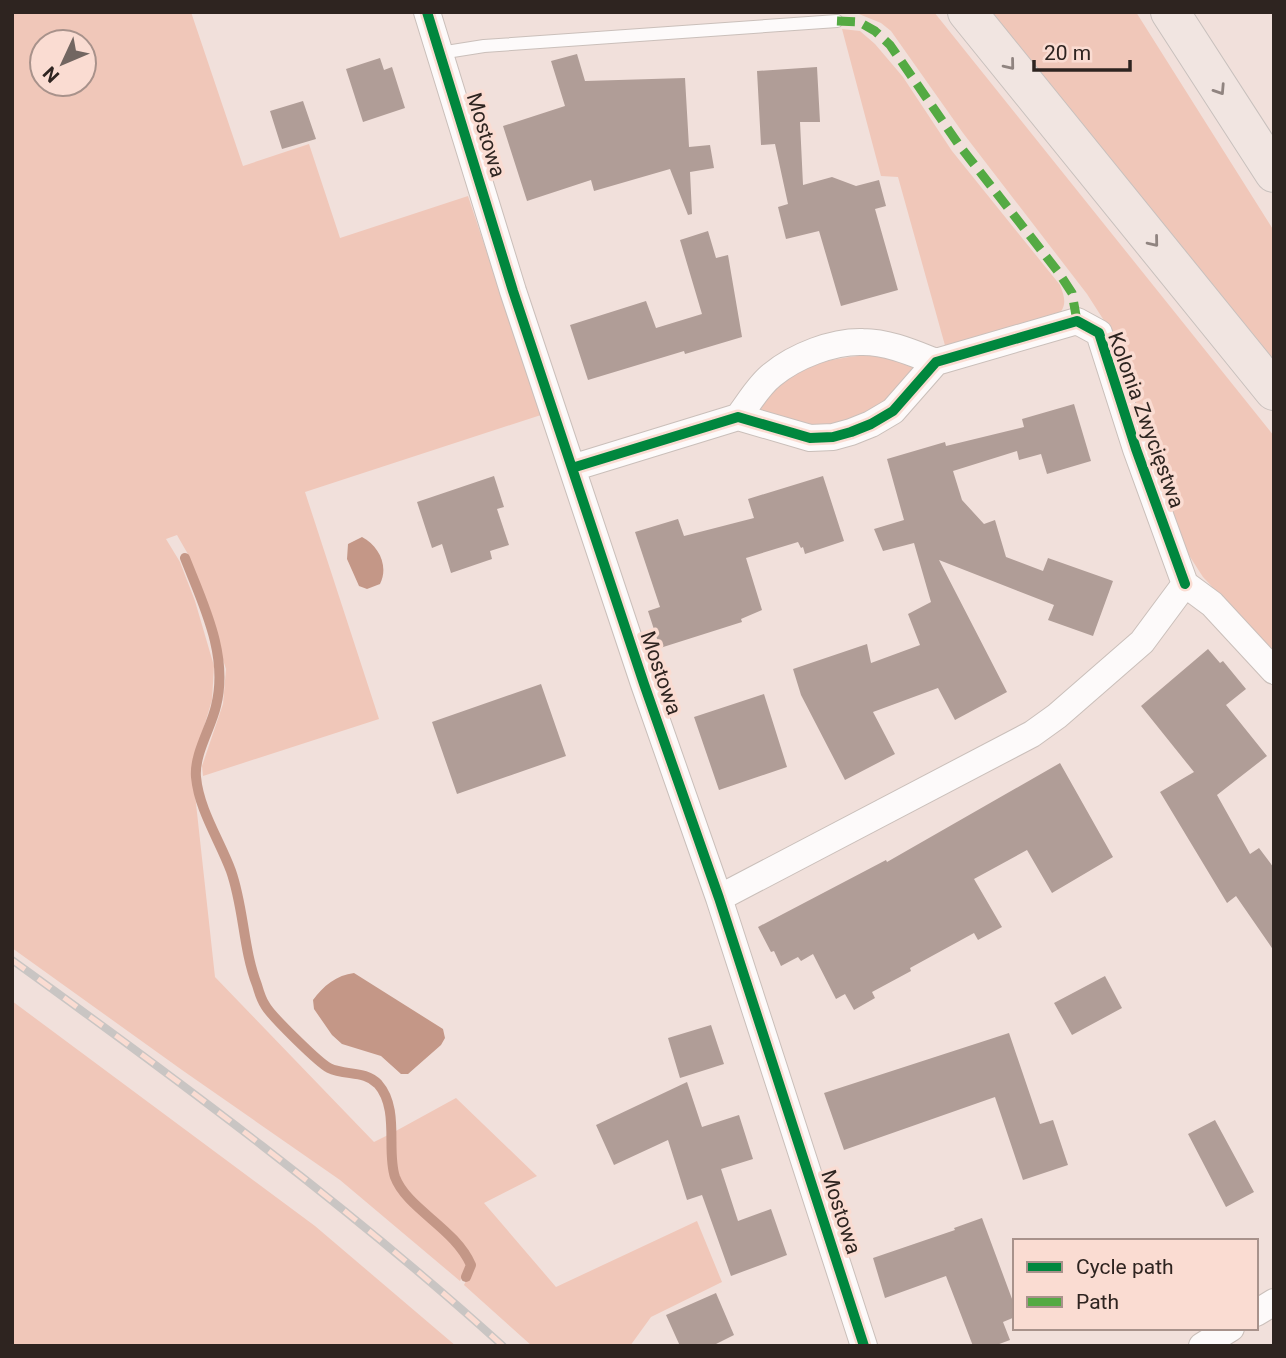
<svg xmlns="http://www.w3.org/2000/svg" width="1286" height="1358" font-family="Roboto,sans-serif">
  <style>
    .green { fill: #f0c7b9; fill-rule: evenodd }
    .water { fill: #c49787 }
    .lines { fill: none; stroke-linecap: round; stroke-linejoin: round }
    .stream { stroke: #c49787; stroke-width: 10 }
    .building { fill: #b09d97 }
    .lane-casing { stroke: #cabfba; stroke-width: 14 }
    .street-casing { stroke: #cabfba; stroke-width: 28 }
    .highway-casing { stroke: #c8c0bd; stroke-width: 40 }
    .lane { stroke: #fdfafa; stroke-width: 12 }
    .street { stroke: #fdfafa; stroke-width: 26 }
    .highway { stroke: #f1e5e1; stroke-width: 38 }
    .rail-casing { stroke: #c9c5c3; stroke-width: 8 }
    .rail { stroke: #fadcd2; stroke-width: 5; stroke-dasharray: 16; stroke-linecap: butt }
    .quiet { stroke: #54aa43; stroke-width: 9; stroke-dasharray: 18 9; stroke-linecap: butt }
    .cycleway-casing { stroke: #fadcd2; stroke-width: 15 }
    .cycleway { stroke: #00873e; stroke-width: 10 }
    .oneway { stroke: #908480 }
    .labels { text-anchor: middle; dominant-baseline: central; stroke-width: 7; stroke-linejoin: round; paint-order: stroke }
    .street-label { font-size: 21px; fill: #2e2420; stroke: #fadcd2 }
  </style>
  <rect width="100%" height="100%" fill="#f1e0db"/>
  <path class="green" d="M12,12H191L243,166L309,144L340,238L468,196L541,415L305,492L379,719L203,776L202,766L223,704L226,669L189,556L177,535L166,539L180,562L195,601L214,666L212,700L192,767L215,977L374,1142L390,1134C390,1147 388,1166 392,1178C403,1210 451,1231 468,1265L460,1281L340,1180L182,1070L12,948ZM42,42H84V84H42Z
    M854,12H934L1274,436V653L1203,577L1185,549L1167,507L1113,342L1103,319L1087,294L963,133L891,31L881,23Z
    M984,12H1136L1274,231V372Z
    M842,29L860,31L875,44L903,77L952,151L1060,285C1066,300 1067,308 1054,319L946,349L898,177L881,176Z
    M882,354L915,368L903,389L861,420L807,428L759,411C775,365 840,356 882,354Z
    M12,1001L315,1226L456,1346H12Z
    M456,1098L537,1176L484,1203L556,1287L697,1221L722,1282L651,1317L630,1346H532L464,1285L473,1266L467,1249L410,1195L397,1176L394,1132Z"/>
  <path class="water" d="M362,537C379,546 389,566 380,584L367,589L359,586L347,559L348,544Z
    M354,973L443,1029L445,1038L441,1045L408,1074H401L381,1056L342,1044L332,1035L314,1009L313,1000C323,986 337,975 354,973Z"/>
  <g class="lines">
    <path class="stream" d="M185,558C203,604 229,655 216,706C211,728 194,754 196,777C199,810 220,841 231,871C244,908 243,949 257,985C259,992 261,999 265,1005C270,1015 319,1063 329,1068C345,1076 365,1070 378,1084C400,1109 386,1151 395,1177C407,1209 455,1228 471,1265L466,1277"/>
  </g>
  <path class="building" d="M577,54L585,81L685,78L689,147L710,145L714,168L690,172L692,214L688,215L670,169L594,191L591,180L527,201L503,126L565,106L551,61Z
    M380,58L384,70L392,67L405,108L363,122L346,69Z
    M817,67L820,122H800L803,185L832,177L856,186L879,180L886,206L875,209L898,290L841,306L819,231L786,239L778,207L788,204L775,144L761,145L757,71Z
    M303,101L316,139L282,149L270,111Z
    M708,231L716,258L728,255L742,337L685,354L684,351L588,380L570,325L646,301L656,328L702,314L680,240Z
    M1074,404L1091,461L1047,474L1041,454L1019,460L1017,451L953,471L962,500L984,524L995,520L1006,557L1043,571L1048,558L1113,581L1093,636L1048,620L1054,605L939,560L1007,692L955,720L938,688L873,712L895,754L845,780L801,695L793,669L867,644L871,663L920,645L908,614L931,602L914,543L883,551L874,529L904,520L887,459L945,442L946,446L1024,427L1022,419Z
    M494,476L504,507L497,509L509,545L490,551L492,559L451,573L442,544L432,548L417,502Z
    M823,476L844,541L805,554L803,547L801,548L798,542L746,558L762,610L741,619L742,622L660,648L648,611L660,607L635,532L678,519L684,536L754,518L748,499Z
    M1208,649L1220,663L1223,661L1246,689L1226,705L1267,756L1217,795L1250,854L1259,848L1274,868V951L1236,896L1227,903L1160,792L1194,772L1141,706Z
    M541,684L566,756L457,794L432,722Z
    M764,694L787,767L719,790L694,717Z
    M1060,763L1113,857L1052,893L1027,850L974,879L1002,927L978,940L974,933L910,968L911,971L872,992L875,998L854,1010L845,994L836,999L813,954L801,961L798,957L781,966L774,951L771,952L758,927L886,860L887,862Z
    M1105,976L1122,1008L1072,1035L1054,1003Z
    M711,1025L724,1064L680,1078L668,1038Z
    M1009,1033L1040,1124L1053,1120L1068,1165L1023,1180L995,1097L844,1150L824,1093Z
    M687,1082L702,1127L739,1115L753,1159L721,1169L738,1221L771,1209L787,1255L731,1276L702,1195L687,1200L668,1140L614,1165L596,1125Z
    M1215,1120L1254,1192L1226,1207L1188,1134Z
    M982,1218L1015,1307V1317L1003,1322L1010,1340L994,1346H973L946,1276L885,1298L873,1258L955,1230L954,1228Z
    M716,1293L734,1335L712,1346H680L666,1315Z"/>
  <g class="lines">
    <defs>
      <path id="lane" d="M440,53L484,46L837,21"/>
      <path id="street" d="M427,12L513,291L644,684L719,898L864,1346
        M738,417C749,403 758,386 772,375C795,356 833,341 863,342C888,342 913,353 936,362
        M572,468L738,417L810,438L833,437L851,432L871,424L893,411L936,362L1077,321L1099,333L1136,449L1185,584
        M1185,584L1212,604L1274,671
        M719,898L1032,734L1057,716L1142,642L1185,584
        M1256,1313L1274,1302
        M1202,1346L1231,1328"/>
      <path id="highway" d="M967,12L1274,391
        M1170,12L1274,173"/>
    </defs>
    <use href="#lane" class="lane-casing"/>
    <use href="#street" class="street-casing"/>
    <use href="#highway" class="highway-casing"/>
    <use href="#lane" class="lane"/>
    <use href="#street" class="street"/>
    <use href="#highway" class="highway"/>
    <defs>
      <path id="rail" d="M12,960C181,1082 348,1206 503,1346"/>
    </defs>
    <use href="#rail" class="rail-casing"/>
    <use href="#rail" class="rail"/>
    <path class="quiet" d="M837,21L859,22L875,31L890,45L959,145L1059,273L1072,293L1077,321"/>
    <defs>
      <path id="cycleway" d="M427,12L513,291L644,684L719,898L864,1346
        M572,468L738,417L810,438L833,437L851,432L871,424L893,411L936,362L1077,321L1099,333L1136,449L1185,584"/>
    </defs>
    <use href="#cycleway" class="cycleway-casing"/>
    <use href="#cycleway" class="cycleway"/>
  </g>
  <defs><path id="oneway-chevron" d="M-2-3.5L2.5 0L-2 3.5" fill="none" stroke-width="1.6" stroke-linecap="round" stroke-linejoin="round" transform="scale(1.75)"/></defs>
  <g class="oneway">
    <use href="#oneway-chevron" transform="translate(1010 65) rotate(51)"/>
    <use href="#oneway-chevron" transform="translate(1220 90) rotate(57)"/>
    <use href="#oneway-chevron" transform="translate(1154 242) rotate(51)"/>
  </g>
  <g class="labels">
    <g class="street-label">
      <text transform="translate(486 135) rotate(73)">Mostowa</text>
      <text transform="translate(1146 420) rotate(70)">Kolonia Zwycięstwa</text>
      <text transform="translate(661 673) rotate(71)">Mostowa</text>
      <text transform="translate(841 1212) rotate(72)">Mostowa</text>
    </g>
  </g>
  <rect width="1286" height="1358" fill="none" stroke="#2e2420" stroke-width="28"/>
  <rect x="1013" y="1239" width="245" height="91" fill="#fadcd2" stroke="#a8928b" stroke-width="2"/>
  <rect x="1027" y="1262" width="35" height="10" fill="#00873e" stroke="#a8928b" stroke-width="2"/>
  <text x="1076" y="1274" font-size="21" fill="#2e2420">Cycle path</text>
  <rect x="1027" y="1297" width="35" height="10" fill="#54aa43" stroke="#a8928b" stroke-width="2"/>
  <text x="1076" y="1309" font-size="21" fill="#2e2420">Path</text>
  <g transform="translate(63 63) rotate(226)"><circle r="33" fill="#fadcd2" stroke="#a8928b" stroke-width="2"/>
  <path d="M0-5L12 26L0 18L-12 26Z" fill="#726661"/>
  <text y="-10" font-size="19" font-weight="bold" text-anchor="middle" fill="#2e2420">N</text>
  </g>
  <path d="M1034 60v10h96v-10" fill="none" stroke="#2e2420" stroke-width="3.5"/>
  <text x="1044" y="60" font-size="21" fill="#2e2420" stroke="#fadcd2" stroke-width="5" paint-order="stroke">20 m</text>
</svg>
